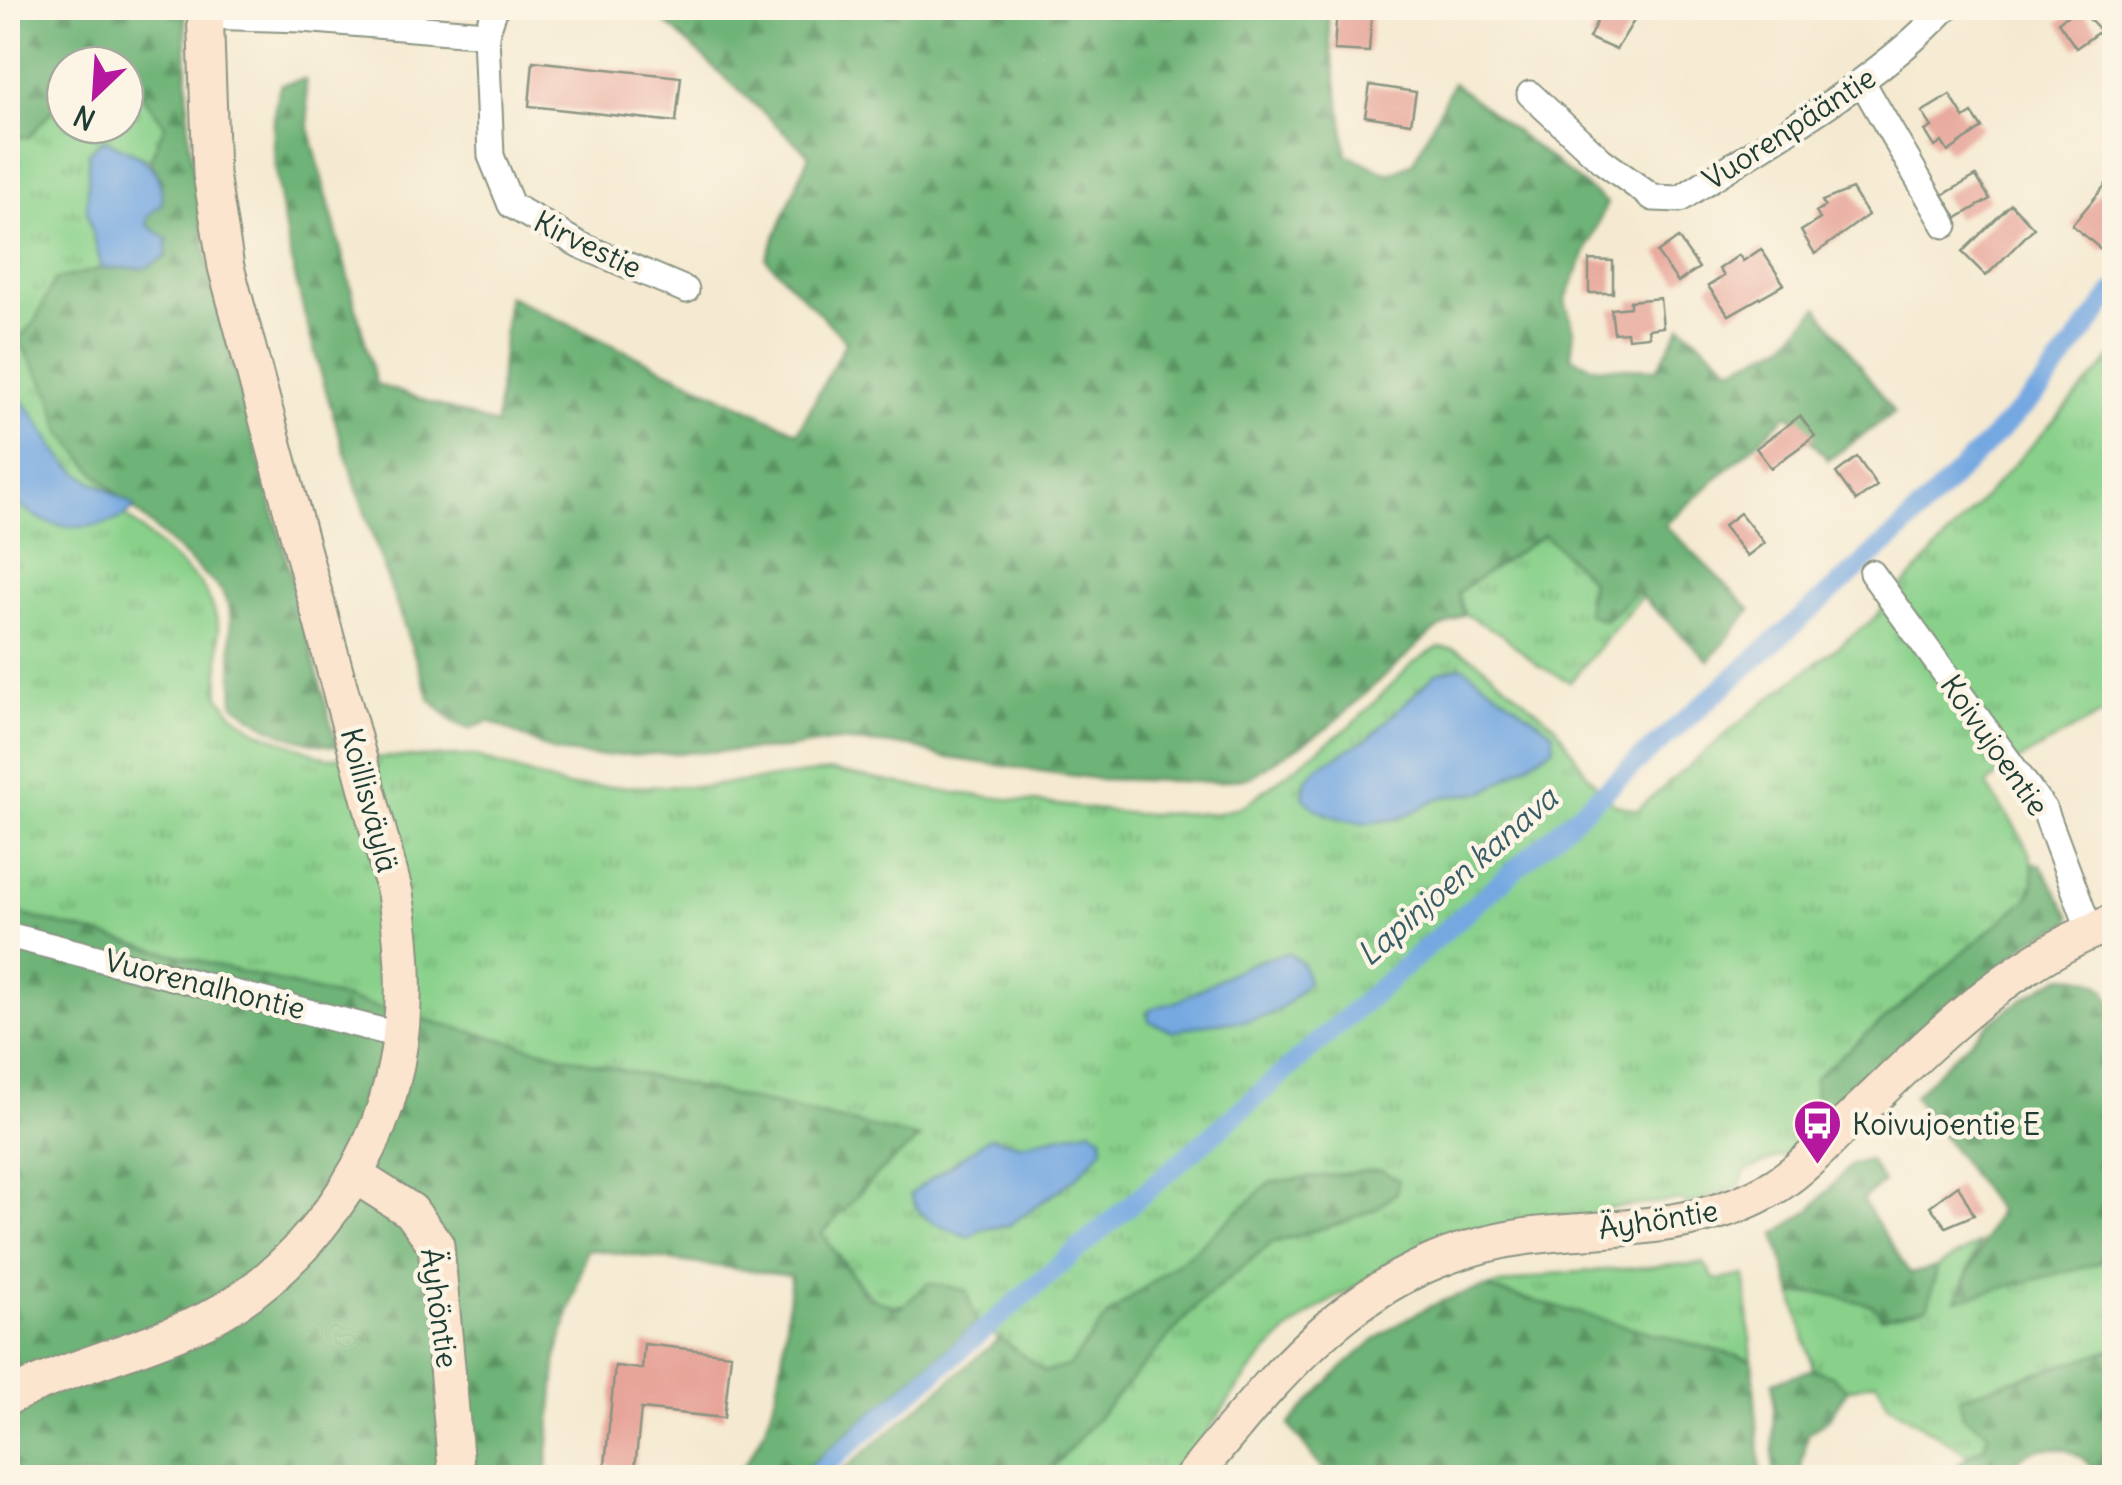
<svg xmlns="http://www.w3.org/2000/svg" width="2122" height="1485" font-family="Delius,sans-serif">
  <style>
    .grass { fill: url(#grass-tufts); stroke: #548760; stroke-width: 2.5 }
    .forest { fill: url(#forest-firs); stroke: #467856; stroke-width: 2.5 }
    .water { fill: #74a8e1; stroke: #4a728a; stroke-width: 2.5 }
    .lines { fill: none; stroke-linecap: round; stroke-linejoin: round }
    .canal { stroke: #74a8e1; stroke-width: 20 }
    .building { fill: #e7a499 }
    .street-casing { stroke: #8a9482; stroke-width: 29 }
    .secondary-casing { stroke: #8a9482; stroke-width: 39 }
    .street { stroke: #fff; stroke-width: 25 }
    .secondary { stroke: #fbe5cf; stroke-width: 35 }
    .labels { text-anchor: middle; dominant-baseline: central; stroke-width: 9; stroke-linejoin: round; paint-order: stroke }
    .street-label { font-size: 30px; fill: #1f3d34; stroke: #fcf5e5 }
    .poi-label { font-size: 30px; fill: #1f3d34; stroke: #fcf5e5; text-anchor: start }
    .water-label { font-size: 32px; font-style: italic; fill: #395d68; stroke: #fcf5e5 }
  </style>
  <defs>
    <pattern id="grass-tufts" width="24" height="20" patternUnits="userSpaceOnUse" patternTransform="scale(2.5)"><rect width="24" height="20" fill="#89d18b"/><path d="M3 7l-1-3M5 7V3M7 7l1-3M15 17l-1-3M17 17v-4M19 17l1-3" fill="none" stroke="#6fab72"/></pattern>
    <pattern id="forest-firs" width="22" height="20" patternUnits="userSpaceOnUse" patternTransform="scale(2.5)"><rect width="22" height="20" fill="#6eb377"/><path d="M5 1l3.5 6h-7zM16 11l3.5 6h-7z" fill="#5a9362"/></pattern>
  </defs>
  <rect width="100%" height="100%" fill="#fcf5e5"/>
  <filter id="ink" filterUnits="userSpaceOnUse"><feTurbulence type="fractalNoise" baseFrequency=".01" numOctaves="2"/><feDisplacementMap in="SourceGraphic" scale="20" xChannelSelector="R" yChannelSelector="G"/><feConvolveMatrix kernelMatrix="1 2 1 2 8 2 1 2 1" color-interpolation-filters="sRGB"/></filter>
  <filter id="wash" filterUnits="userSpaceOnUse"><feTurbulence type="fractalNoise" baseFrequency=".0048" numOctaves="4" result="noise"/><feDisplacementMap in="SourceGraphic" scale="40" xChannelSelector="R" yChannelSelector="G"/><feGaussianBlur stdDeviation="2.25" result="paint"/><feColorMatrix in="noise" values="0 0 0 0 0 0 0 0 0 0 0 0 0 0 0 0 0 1.4 0 .05"/><feComposite in="paint" operator="in"/></filter>
  <g filter="url(#wash)">
    <rect width="100%" height="100%" fill="#f5ead1"/>
    <path class="grass" d="M125,72L165,125L150,160L104,141L87,212L102,268L55,281L34,323L18,340L50,393L61,431L96,474L122,495L87,480L200,583C228,624 217,650 219,696L234,715L259,732L327,758L474,756L567,787L708,786L832,771L939,791L1135,814L1218,813L1242,807L1353,724L1413,663L1439,647L1455,649L1476,660L1555,725L1586,773L1614,804L1637,810L1752,712L1870,622L2114,355V707L2005,768L1987,784C2005,818 2051,860 2027,899L1815,1078C1812,1095 1816,1102 1831,1111L1785,1154L1745,1172L1739,1187L1688,1205L1680,1200L1605,1209L1597,1219C1487,1247 1358,1259 1275,1344C1236,1383 1209,1434 1175,1477H1045L1199,1303L1272,1243L1344,1222L1398,1180L1380,1170L1271,1182L1196,1249L1108,1315L1069,1366L1045,1372L977,1323L965,1290C864,1319 882,1309 822,1234L878,1173L919,1138L595,1064L8,911V137H29L65,95V125H125Z
      M1545,534L1591,581L1586,599L1637,591L1642,596L1570,682L1537,665L1503,635L1464,614L1457,593Z
      M1979,1243L1957,1299L2114,1259V1349L1959,1397L1988,1431L1985,1445L1969,1455L1888,1404L1877,1381L1847,1390L1832,1376L1813,1369L1793,1295L1824,1293L1875,1306L1935,1282L1937,1267Z
      M1704,1263L1715,1280L1745,1276L1752,1360L1485,1288L1551,1274Z"/>
    <path class="forest" d="M8,8H185L189,138L210,276L337,746C295,743 267,730 234,704L230,611L222,591L96,474L61,431L50,393L18,339L34,323L55,280L102,268H144L148,216L162,182L150,160L165,125L125,72V65H118L109,50L94,65H65V95L29,137H8Z
      M650,8H1328C1328,58 1343,104 1346,154L1389,174L1413,163L1453,83L1607,203L1565,301L1574,330L1571,357L1594,367L1657,369L1681,325L1732,368L1785,344L1818,307L1894,413L1828,460L1788,414L1665,525L1751,610L1709,661L1637,592L1605,621L1587,613L1591,580L1544,534L1458,592L1464,614L1430,634L1330,726L1250,777L1218,782L1097,779L942,757L912,746L834,741L786,749L592,756L555,752L490,721L469,729L452,721L430,699C390,584 239,185 281,84L305,79L309,128L376,384L496,425L508,296L798,432L846,341L766,259L809,155Z
      M2033,862L2041,865L2071,917L2069,923L2031,940L1851,1098L1831,1111C1816,1103 1812,1095 1815,1078L2027,899L2033,888Z
      M8,911L595,1064L920,1138L878,1173L822,1234L867,1297L901,1308L928,1283L966,1290L977,1323L796,1477H733C785,1424 782,1347 791,1276L587,1249L557,1355L546,1477H8Z
      M2063,976C2107,976 2118,997 2110,1038L2114,1046V1259L1956,1300L1998,1211L1914,1096C1961,1049 2003,1004 2063,976Z
      M1869,1160L1883,1182L1862,1200L1910,1274L1937,1267L1928,1307L1882,1318L1875,1306L1824,1293L1793,1294L1775,1234L1811,1209L1852,1164Z
      M1380,1170L1399,1180L1396,1193L1376,1209L1344,1222L1271,1243L1199,1303L1045,1477H835L1000,1338L1045,1372L1069,1366L1108,1315L1196,1249L1271,1182Z
      M1485,1288L1752,1360L1761,1477H1328L1289,1425C1343,1362 1401,1306 1485,1288Z
      M2114,1349V1477H2096C2083,1445 2044,1440 2016,1460L2017,1477H1956L1959,1463L1985,1445L1988,1431L1963,1416L1959,1397Z
      M1813,1369L1832,1376L1847,1390L1830,1417L1808,1434L1799,1477H1774L1773,1382Z"/>
    <path class="water" d="M104,140C139,155 163,162 162,204L148,216L147,225L167,239L166,257L145,268H102L87,212L89,152Z
      M13,395C40,412 44,440 67,463C86,482 113,490 135,507C117,528 68,532 43,520C30,514 21,505 8,500V396Z
      M1462,666L1553,732L1554,747L1485,792L1443,797L1399,819L1366,823L1341,819L1317,810L1303,797L1306,779L1318,767L1370,737L1436,673Z
      M1288,953L1302,963L1308,981C1263,1040 1231,1011 1174,1032L1149,1021L1148,1011C1157,1004 1168,1006 1178,1001C1218,981 1242,962 1288,953Z
      M1091,1129L1102,1136L1103,1148L1076,1178L1008,1226L982,1229L969,1237C943,1227 920,1223 910,1194L990,1137L1021,1144Z"/>
    <g class="lines">
      <path class="canal" d="M811,1478L1240,1111L1899,532L2042,388L2114,292"/>
    </g>
    <g id="blocks">
      <path class="building" d="M1337,8H1372L1369,52L1334,50Z
        M1603,8L1640,11L1616,50L1589,38Z
        M2079,8L2100,31L2076,48L2058,22Z
        M533,61L681,77L676,122L529,106Z
        M1370,85L1416,92L1411,123L1365,116Z
        M1950,95L1964,118L1972,113L1982,128L1948,152L1942,142L1935,147L1925,131L1932,127L1922,112Z
        M1976,176L1990,199L1957,218L1943,195Z
        M2112,177L2114,238L2103,251L2072,225Z
        M1852,189L1868,215L1815,254L1801,231L1820,219L1816,212L1825,206L1822,201Z
        M2011,204L2034,228L1986,276L1962,252Z
        M1678,238L1699,268L1678,282L1657,253Z
        M1761,249L1784,284L1729,315L1708,286L1724,276L1719,269L1739,255L1743,261Z
        M1589,260L1613,261V293H1589Z
        M1660,298L1663,327L1648,329L1649,336L1628,338L1627,332L1614,333L1611,309L1630,307V301Z
        M1800,416L1815,436L1771,468L1756,448Z
        M1857,457L1877,486L1856,501L1836,473Z
        M1740,513L1764,543L1747,556L1723,526Z
        M1958,1185L1974,1215L1946,1227L1930,1206Z
        M644,1344L731,1354L724,1418L641,1409L635,1469L605,1465L615,1366L642,1369Z"/>
    </g>
  </g>
  <g filter="url(#ink)">
    <use href="#blocks" fill-opacity="0" stroke="#8a9482" stroke-width="2.5"/>
    <g class="lines">
      <defs>
        <path id="street" d="M495,8L486,34L491,156L511,205L580,245L686,290
          M205,16L302,19L486,34
          M1862,82L1945,225
          M1530,94L1601,160L1653,198L1680,199C1771,139 1871,87 1946,8
          M1872,573L2045,811L2090,931
          M8,935L402,1036"/>
        <path id="secondary" d="M356,1176L411,1211L436,1245L457,1478
          M8,1397C72,1366 142,1350 206,1320C243,1302 274,1276 302,1246C396,1143 418,1027 395,893L226,267L211,174L205,8
          M1192,1478C1293,1354 1377,1249 1549,1234C1627,1227 1708,1228 1777,1185C1806,1166 1830,1139 1855,1115C1935,1039 2009,961 2114,922"/>
      </defs>
      <use href="#street" class="street-casing"/>
      <use href="#secondary" class="secondary-casing"/>
      <use href="#street" class="street"/>
      <use href="#secondary" class="secondary"/>
    </g>
  </g>
  <defs>
    <symbol id="bus-pin" viewBox="-11 -11 22 30"><path d="M0 17L-7.5 6A9.5 9.5 0 1 1 7.5 6Z" fill="#b5179e" stroke="#fcf5e5"/><path d="M-5-6H5V4H4V6H2V4H-2V6H-4V4H-5ZM-3.5-4V0h7V-4ZM-3.5 1.2v1.5H-2V1.2ZM2 1.2v1.5H3.5V1.2Z" fill="#fff"/></symbol>
  </defs>
  <g fill-rule="evenodd">
    <use href="#bus-pin" x="1790" y="1096" width="55" height="75"/>
  </g>
  <g class="labels">
    <g class="street-label">
      <text transform="translate(1789 128) rotate(-33)">Vuorenpääntie</text>
      <text transform="translate(588 244) rotate(26)">Kirvestie</text>
      <text transform="translate(1995 745) rotate(55)">Koivujoentie</text>
      <text transform="translate(370 800) rotate(75)">Koillisväylä</text>
      <text transform="translate(205 984) rotate(14)">Vuorenalhontie</text>
      <text transform="translate(1658 1219) rotate(-9)">Äyhöntie</text>
      <text transform="translate(440 1308) rotate(82)">Äyhöntie</text>
    </g>
    <g class="poi-label">
      <text x="1852" y="1124">Koivujoentie E</text>
    </g>
    <g class="water-label">
      <text transform="translate(1457 876) rotate(-41)">Lapinjoen kanava</text>
    </g>
  </g>
  <rect width="2122" height="1485" fill="none" stroke="#fcf5e5" stroke-width="40"/>
  <g transform="translate(95 95) rotate(205)"><circle r="48" fill="#fcf5e5" stroke="#a4ab9e" stroke-width="2.5"/>
  <path d="M0-8L18 38L0 25L-18 38Z" fill="#b5179e"/>
  <text y="-15" font-size="28" font-weight="bold" text-anchor="middle" fill="#1f3d34">N</text>
  </g>
</svg>
